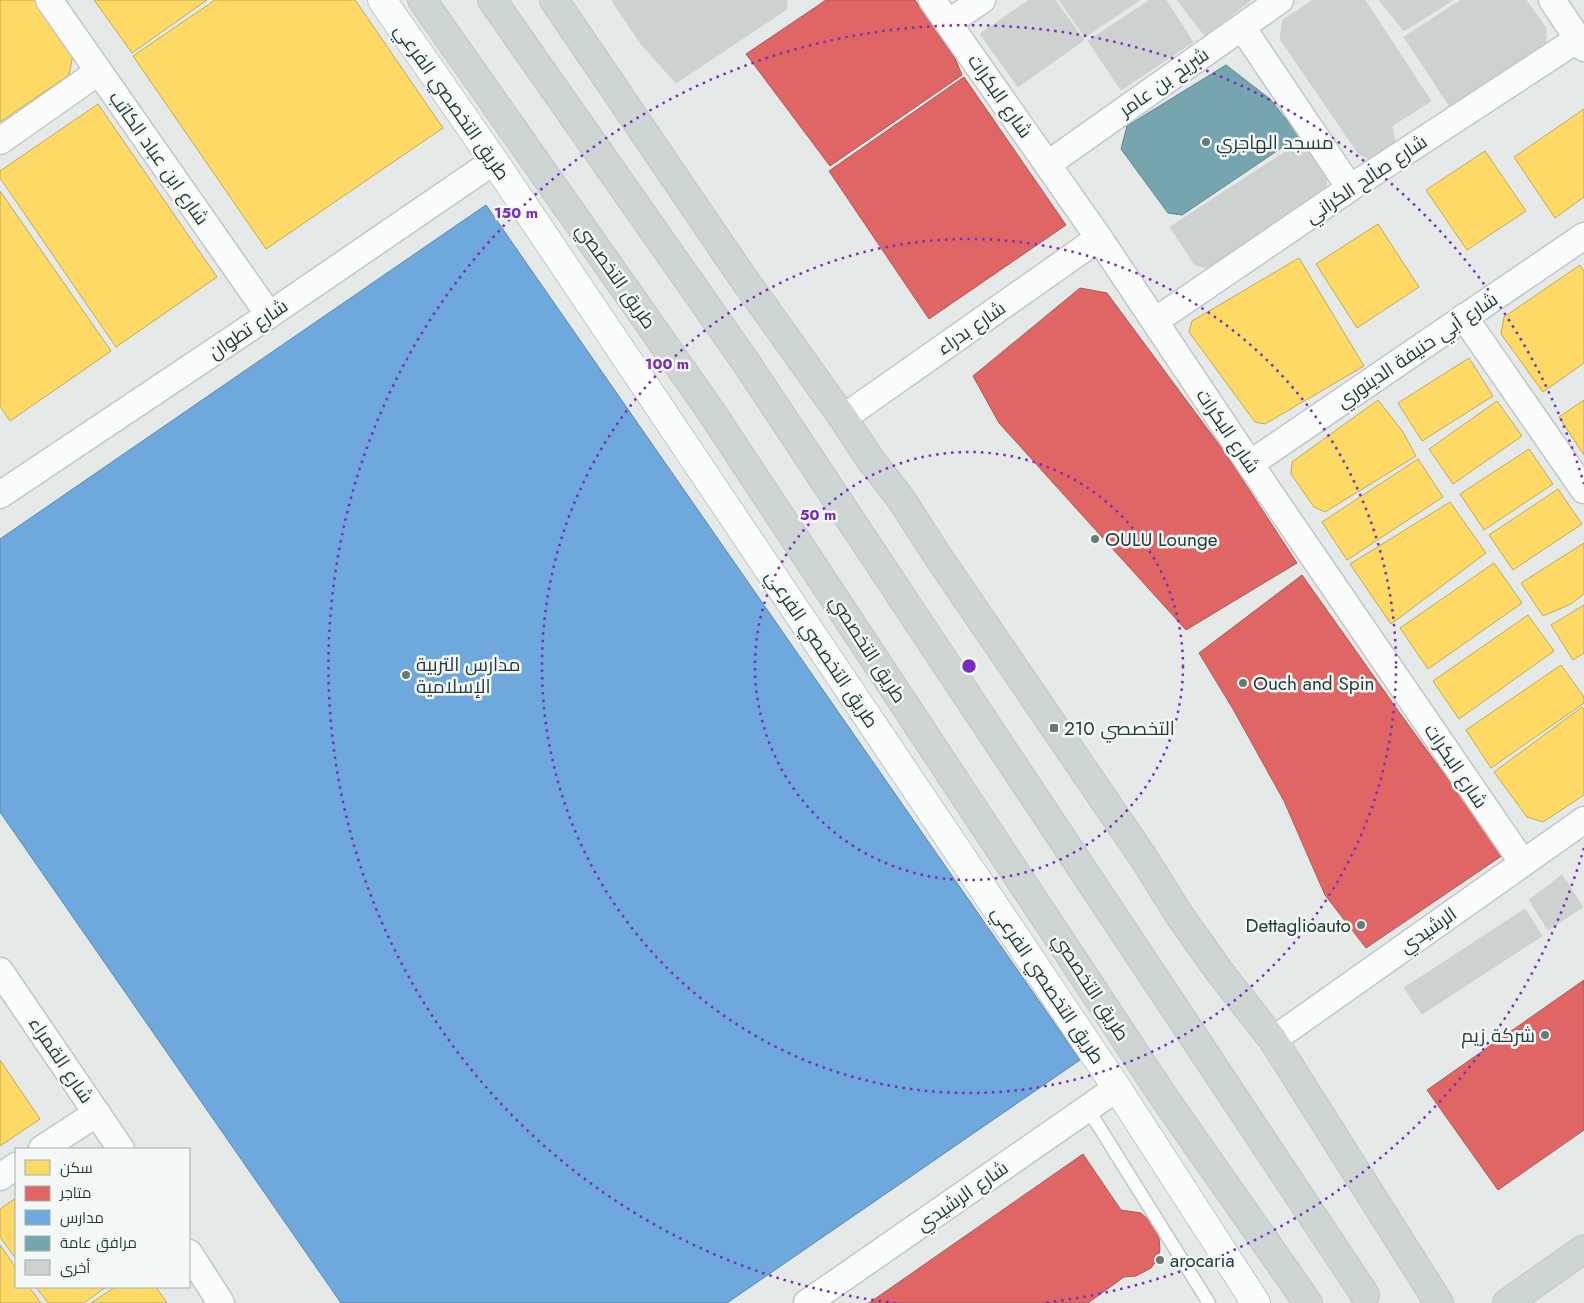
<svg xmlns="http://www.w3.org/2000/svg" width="1584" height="1303" font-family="Jost,Cairo,sans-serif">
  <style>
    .homes { fill: #ffd966; stroke: #bdaa58 }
    .shops { fill: #e06666; stroke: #a85a58 }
    .schools { fill: #6fa8dc; stroke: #5888ab }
    .public { fill: #76a5af; stroke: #5d868b }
    .building { fill: #cdd1d0; stroke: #ced3d1 }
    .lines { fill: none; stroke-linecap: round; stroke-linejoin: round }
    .lane-casing { stroke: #c2c7c5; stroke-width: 15 }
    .street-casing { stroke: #c2c7c5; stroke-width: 29 }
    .secondary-casing { stroke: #c1c8c6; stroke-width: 30 }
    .primary-casing { stroke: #bdc6c4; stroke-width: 30 }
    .lane { stroke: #fbfcfc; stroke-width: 12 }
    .street { stroke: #fbfcfc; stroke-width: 26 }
    .secondary { stroke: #fbfcfc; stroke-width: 28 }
    .primary { stroke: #ced6d4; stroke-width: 28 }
    .ring { fill: none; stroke: #7b2cbf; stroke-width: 2.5; stroke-dasharray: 2.5 5 }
    .poi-dot { fill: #687a76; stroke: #f4f9f7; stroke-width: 2 }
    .labels { text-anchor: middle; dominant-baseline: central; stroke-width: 5; stroke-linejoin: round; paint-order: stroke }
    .street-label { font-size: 19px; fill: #243d38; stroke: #f4f9f7 }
    .poi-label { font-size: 19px; fill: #243d38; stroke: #f4f9f7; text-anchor: start }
    .centre { fill: #7b2cbf; stroke: #f4f9f7; stroke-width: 2.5 }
    .ring-label { font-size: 15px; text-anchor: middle; font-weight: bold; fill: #7b2cbf; stroke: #f4f9f7; stroke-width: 5; stroke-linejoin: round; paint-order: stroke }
  </style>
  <rect width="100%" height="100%" fill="#e5eae8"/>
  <path class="homes" d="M0,0H36L73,55L69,75L0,122Z
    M94,0H207L132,53Z
    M215,0H355L443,128L266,249L133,56Z
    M98,104L217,277L116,347L0,178V171Z
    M1584,109V197L1555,218L1514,157Z
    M1485,151L1526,211L1467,250L1426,190Z
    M0,191L111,351L10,421L0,406Z
    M1378,224L1419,287L1357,328L1316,264Z
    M1299,258L1364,366L1265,424L1255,422L1189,332L1192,321Z
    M1580,265L1584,271V363L1543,392L1501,334L1504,317Z
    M1469,358L1493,396L1422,441L1398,403Z
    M1378,400L1403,432L1416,456L1325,512L1314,507L1291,474L1292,462Z
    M1584,400V455L1559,417Z
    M1497,401L1522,436L1453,484L1429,449Z
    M1529,449L1553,484L1484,530L1460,494Z
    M1418,459L1443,497L1347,560L1322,522Z
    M1558,489L1582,524L1513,570L1489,535Z
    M1450,502L1486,553L1391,624L1350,564Z
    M1584,543V594L1571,604L1543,616L1521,583Z
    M1494,563L1522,603L1428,669L1400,628Z
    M1584,605V653L1573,660L1551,625Z
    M1528,615L1554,651L1459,719L1433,681Z
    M1561,665L1584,697V703L1491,768L1466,730Z
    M1582,707L1584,709V795L1543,822L1527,817L1494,772Z
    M0,1060L40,1119L0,1146Z
    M16,1198V1259L0,1237V1209Z
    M0,1245L16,1268V1287H29L41,1303H0Z
    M36,1287H106L84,1303H48Z
    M115,1287H156L167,1303H91Z"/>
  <path class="shops" d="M826,0H915L955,58L962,75L830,166L746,54Z
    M964,77L1066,225L929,319L829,171Z
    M1080,288L1107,293L1223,450L1297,563L1186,630L999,423L973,376Z
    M1302,575L1402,716L1503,855L1366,948L1325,895L1284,801L1233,709L1199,653Z
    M1584,980V1130L1498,1190L1427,1090Z
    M1083,1154L1121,1210L1141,1213L1153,1224L1159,1238L1160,1250L1157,1260L1151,1268L1136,1276L1124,1277L1088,1303H869Z"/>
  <path class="schools" d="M486,205L1080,1060L727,1303H341L0,812V539Z"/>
  <path class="public" d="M1226,65L1270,99L1299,136L1182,215L1168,213L1121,149L1127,126Z"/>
  <path class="building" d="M614,0H787V9L676,83L641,44L612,1Z
    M1029,0H1055L1084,40L1018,87L980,34Z
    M1059,0H1140L1085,37Z
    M1150,0H1166L1193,42L1121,90L1088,41Z
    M1177,0H1251L1205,36Z
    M1313,0H1365L1431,101L1392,126L1395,142L1371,160L1358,153L1280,39L1283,20Z
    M1379,0H1453L1404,31Z
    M1461,0H1526L1546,28V48L1452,110L1404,37Z
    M1302,141L1327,180L1324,195L1213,270L1195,265L1170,227Z
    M1562,875L1583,907L1548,930L1529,900Z
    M1525,909L1542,936L1422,1014L1404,988Z"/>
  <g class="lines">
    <defs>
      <path id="lane" d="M1088,1109L1209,1303"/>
      <path id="street" d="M49,0L269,315
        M932,0L1099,238L1250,464L1523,863
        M1552,0L1584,48
        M948,23L982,0
        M1242,27L1350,188
        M0,141L98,72
        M1048,164L1280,0
        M1464,317L1584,490
        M1155,321L1350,188L1578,39
        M843,418L1099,238
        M1250,464L1584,236
        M0,495L269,315L494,161
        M0,971L121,1149
        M1273,1040L1584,820
        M42,1149L97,1113
        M0,1177L16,1166
        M189,1253L221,1303
        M807,1303L1117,1088"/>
      <path id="secondary" d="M382,0L494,161L1117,1088L1256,1303"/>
      <path id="primary" d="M422,0L710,410L1163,1096L1308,1303
        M492,0L745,361L1365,1295
        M554,0L741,275L843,418L870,459L901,499L937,555L1143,857L1180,916L1219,971L1273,1040L1439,1303
        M1507,1303L1584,1249"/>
    </defs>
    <use href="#lane" class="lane-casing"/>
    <use href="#street" class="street-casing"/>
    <use href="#secondary" class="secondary-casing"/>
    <use href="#primary" class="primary-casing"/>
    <use href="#lane" class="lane"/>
    <use href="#street" class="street"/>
    <use href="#secondary" class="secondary"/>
    <use href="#primary" class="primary"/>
  </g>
  <g class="ring">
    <circle cx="969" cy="666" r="214"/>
    <circle cx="969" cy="666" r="427"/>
    <path d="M1584 848A641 641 0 0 1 1042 1303M896 1303A641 641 0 1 1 1584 484"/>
  </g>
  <g class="poi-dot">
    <circle cx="1206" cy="142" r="5"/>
    <circle cx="1095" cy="539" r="5"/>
    <circle cx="406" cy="675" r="5"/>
    <circle cx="1243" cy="683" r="5"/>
    <rect x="1049" y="723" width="10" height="10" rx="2.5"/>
    <circle cx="1361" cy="925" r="5"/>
    <circle cx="1545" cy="1035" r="5"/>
    <circle cx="1160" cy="1260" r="5"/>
  </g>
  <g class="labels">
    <g class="street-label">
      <text transform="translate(1164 82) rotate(-35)">شريح بن عامر</text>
      <text transform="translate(1000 96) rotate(55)">شارع البكرات</text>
      <text transform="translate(452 102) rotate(55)">طريق التخصصي الفرعي</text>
      <text transform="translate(159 158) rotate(55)">شارع ابن عباد الكاتب</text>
      <text transform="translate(1366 179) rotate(-34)">شارع صالح الكراني</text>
      <text transform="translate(616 276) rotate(55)">طريق التخصصي</text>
      <text transform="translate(971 328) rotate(-35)">شارع بدراء</text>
      <text transform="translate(248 329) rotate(-34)">شارع تطوان</text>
      <text transform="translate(1417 350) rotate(-34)">شارع أبي حنيفة الدينوري</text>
      <text transform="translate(1228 431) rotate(56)">شارع البكرات</text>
      <text transform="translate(822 649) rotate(56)">طريق التخصصي الفرعي</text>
      <text transform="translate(868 649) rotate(57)">طريق التخصصي</text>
      <text transform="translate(1456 766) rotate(56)">شارع البكرات</text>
      <text transform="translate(1428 930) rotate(-35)">الرشيدي</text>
      <text transform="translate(1048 985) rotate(56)">طريق التخصصي الفرعي</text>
      <text transform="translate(1091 987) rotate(57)">طريق التخصصي</text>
      <text transform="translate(61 1060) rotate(56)">شارع القمراء</text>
      <text transform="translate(962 1196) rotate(-35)">شارع الرشيدي</text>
    </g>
    <g class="poi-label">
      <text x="1216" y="142">مسجد الهاجري</text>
      <text x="1105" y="539">OULU Lounge</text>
      <text x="416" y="664">مدارس التربية<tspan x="416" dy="22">الإسلامية</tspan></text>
      <text x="1253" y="683">Ouch and Spin</text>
      <text x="1064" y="728">التخصصي 210</text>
      <text x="1351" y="925" text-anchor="end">Dettaglioauto</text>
      <text x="1535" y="1035" text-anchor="end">شركة زيم</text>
      <text x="1170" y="1260">arocaria</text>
    </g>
  </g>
  <circle cx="969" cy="666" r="8" class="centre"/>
  <g class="ring-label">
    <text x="516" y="218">150 m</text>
    <text x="667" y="369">100 m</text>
    <text x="818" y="520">50 m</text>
  </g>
  <rect x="15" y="1148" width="175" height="140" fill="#f4f9f7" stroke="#a1aeab"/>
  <rect x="25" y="1160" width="25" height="15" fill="#ffd966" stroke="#a1aeab"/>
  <text x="60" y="1173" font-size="15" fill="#243d38">سكن</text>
  <rect x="25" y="1186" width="25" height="15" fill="#e06666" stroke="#a1aeab"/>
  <text x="60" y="1198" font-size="15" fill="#243d38">متاجر</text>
  <rect x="25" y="1210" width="25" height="15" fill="#6fa8dc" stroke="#a1aeab"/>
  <text x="60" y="1223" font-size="15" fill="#243d38">مدارس</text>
  <rect x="25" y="1236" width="25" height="15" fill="#76a5af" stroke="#a1aeab"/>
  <text x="60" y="1248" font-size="15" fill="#243d38">مرافق عامة</text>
  <rect x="25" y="1260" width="25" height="15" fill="#cdd1d0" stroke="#a1aeab"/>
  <text x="60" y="1273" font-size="15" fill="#243d38">أخرى</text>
</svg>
